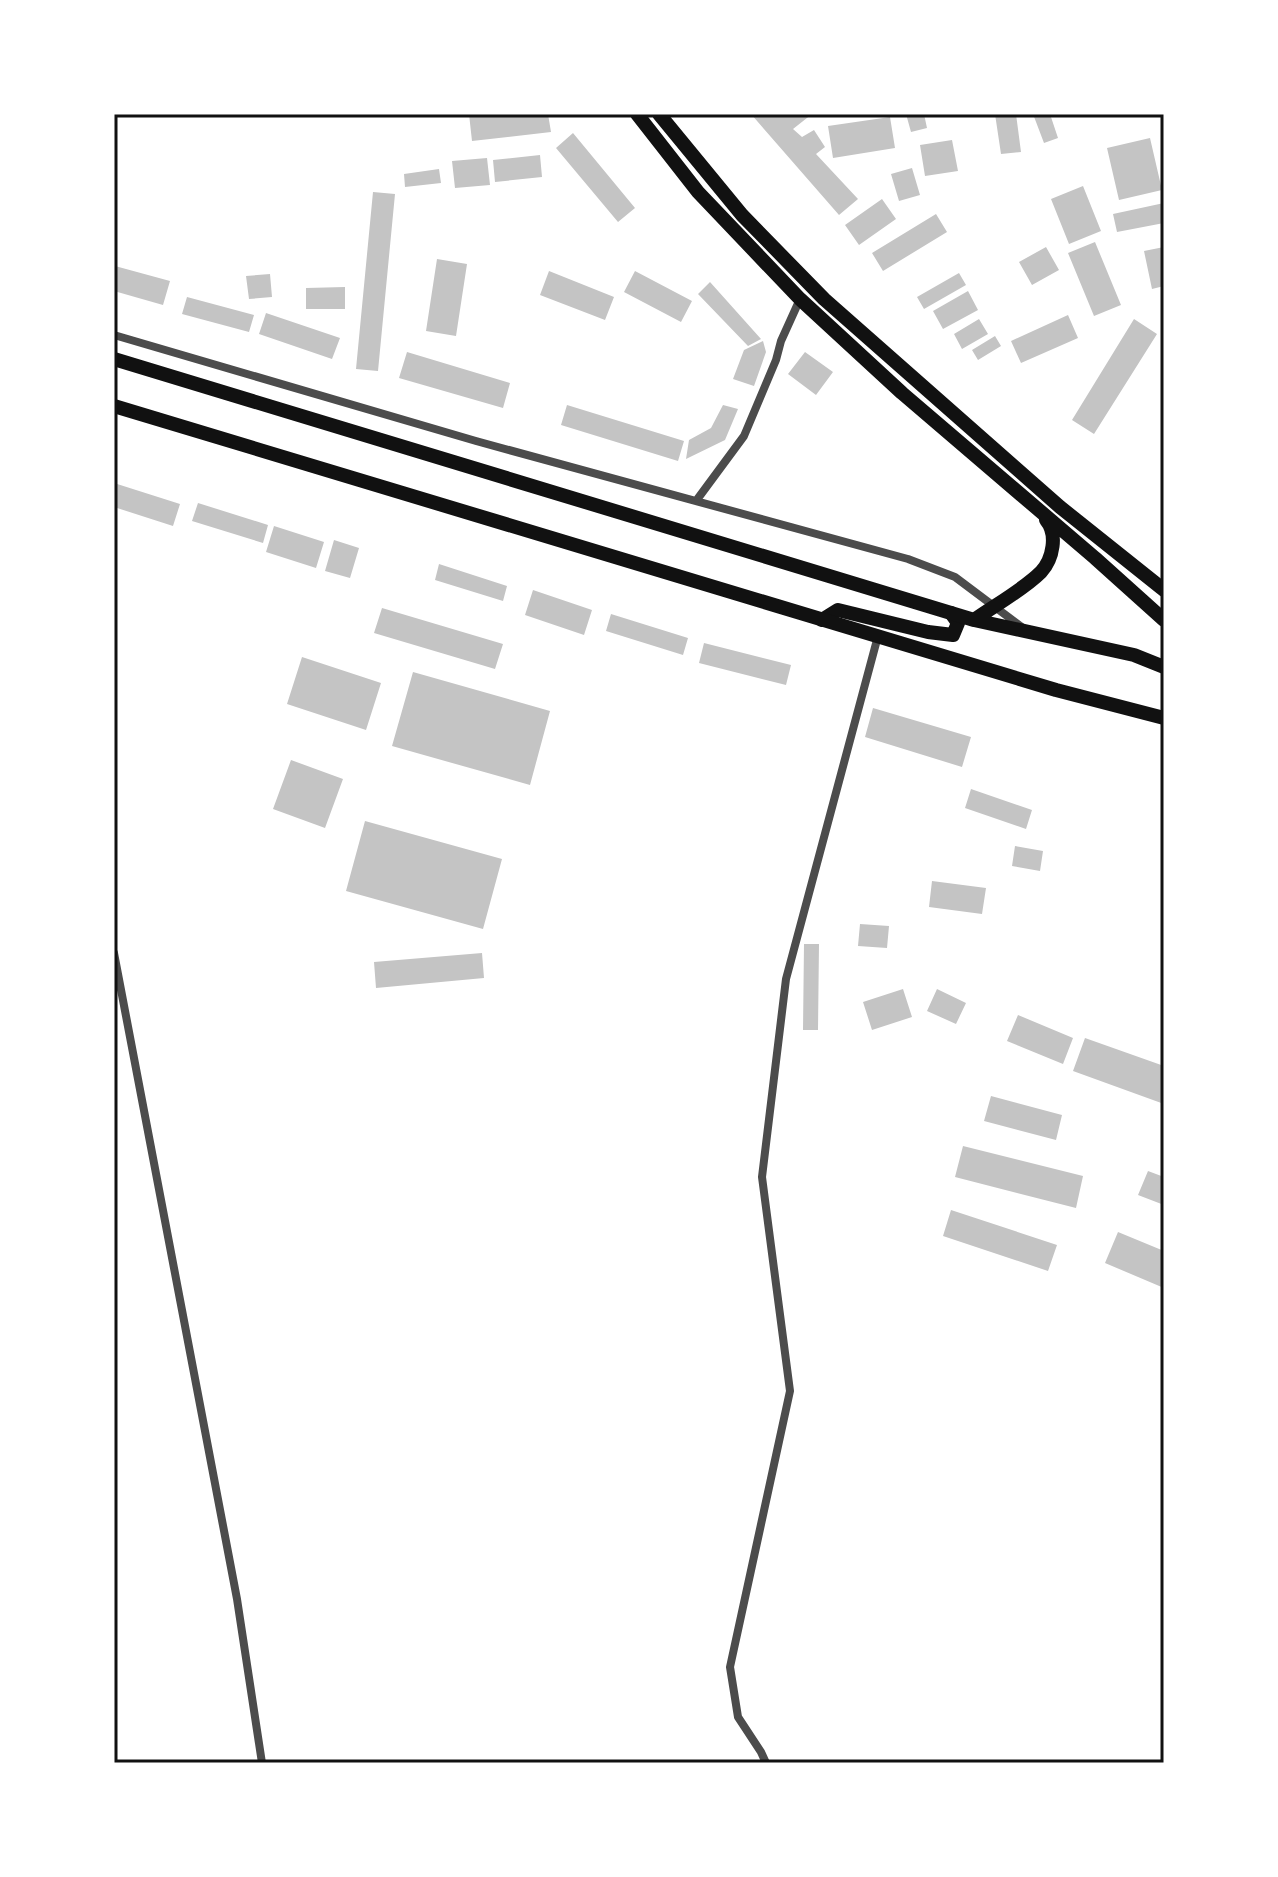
<svg xmlns="http://www.w3.org/2000/svg" width="1278" height="1877" font-family="Raleway,sans-serif">
  <style>
    .building { fill: #c4c4c4 }
    .lines { fill: none; stroke-linecap: round; stroke-linejoin: round }
    .minor { stroke: #4c4c4c; stroke-width: 8 }
    .primary { stroke: #111; stroke-width: 14 }
    .trunk { stroke: #111; stroke-width: 14 }
    .neatline { fill: none; stroke: #111; stroke-width: 3 }
  </style>
  <rect width="100%" height="100%" fill="#fff"/>
  <path class="building" d="M469,114H548L551,132L472,141Z
    M751,114H812L793,129L802,137L814,130L825,147L816,154L858,199L839,215Z
    M906,114H924L927,128L911,132Z
    M995,114H1016L1021,152L1001,154Z
    M1033,114H1050L1058,138L1044,143Z
    M890,117L895,148L833,158L828,126Z
    M573,133L635,208L618,222L556,148Z
    M1150,138L1162,190L1119,200L1107,148Z
    M952,140L958,171L925,176L920,145Z
    M540,155L542,177L495,182L493,160Z
    M487,158L490,185L455,188L452,161Z
    M912,168L920,195L899,201L891,174Z
    M439,169L441,183L405,187L404,174Z
    M1083,186L1101,231L1069,244L1051,199Z
    M373,192L395,194L378,371L356,369Z
    M882,199L896,219L859,245L845,225Z
    M1164,203V223L1117,232L1113,214Z
    M936,214L947,232L883,271L872,253Z
    M1095,242L1121,305L1094,316L1068,253Z
    M1046,247L1059,270L1032,285L1019,262Z
    M1164,247V286L1152,289L1144,251Z
    M437,259L467,264L456,336L426,331Z
    M115,266L170,281L163,305L114,291Z
    M549,271L614,297L605,320L540,295Z
    M635,271L692,301L681,322L624,292Z
    M959,273L966,285L924,309L917,297Z
    M270,274L272,297L249,299L246,276Z
    M710,282L761,339L748,346L698,294Z
    M345,287V309H306V288Z
    M968,291L978,310L943,329L933,311Z
    M187,297L254,315L249,332L182,314Z
    M266,313L340,338L332,359L259,334Z
    M1068,315L1078,338L1021,363L1011,341Z
    M979,319L988,334L962,349L954,334Z
    M1134,319L1157,334L1094,434L1072,420Z
    M995,336L1001,346L978,360L972,350Z
    M763,341L766,352L754,386L733,379L744,350Z
    M407,352L510,383L503,408L399,378Z
    M805,352L833,372L816,395L788,374Z
    M567,405L684,441L678,461L561,425Z
    M723,405L738,409L725,440L686,459L689,440L711,428Z
    M114,483L180,504L173,526L114,507Z
    M198,503L268,525L263,543L192,521Z
    M274,526L324,542L316,568L266,552Z
    M334,540L359,548L350,578L325,571Z
    M439,564L507,586L503,601L435,580Z
    M533,590L592,610L584,635L525,615Z
    M382,608L503,644L495,669L374,633Z
    M611,614L688,638L683,655L606,631Z
    M704,643L791,665L786,685L699,663Z
    M302,657L381,683L366,730L287,704Z
    M413,672L550,711L530,785L392,746Z
    M873,708L971,737L962,767L865,737Z
    M291,760L343,779L325,828L273,809Z
    M971,789L1032,810L1026,829L965,808Z
    M365,821L502,859L483,929L346,891Z
    M1015,846L1043,851L1040,871L1012,866Z
    M932,881L986,888L982,914L929,907Z
    M860,924L889,926L887,948L858,946Z
    M804,944H819L818,1030H803Z
    M482,953L484,978L376,988L374,962Z
    M903,989L912,1017L872,1030L863,1002Z
    M937,989L966,1003L956,1024L927,1011Z
    M1018,1015L1073,1038L1063,1064L1007,1041Z
    M1085,1038L1164,1066V1104L1073,1071Z
    M991,1096L1062,1115L1056,1140L984,1121Z
    M963,1146L1083,1176L1076,1208L955,1177Z
    M1148,1171L1164,1177V1205L1138,1195Z
    M951,1210L1057,1245L1048,1271L943,1236Z
    M1118,1232L1164,1251V1288L1105,1263Z"/>
  <g class="lines">
    <path class="minor" d="M114,335L476,441L908,559L955,577L1023,628
      M696,501L744,436L776,360L781,341L800,299
      M114,953L237,1599L262,1763
      M766,1763L761,1752L738,1717L730,1667L790,1391L762,1177L786,979L878,636"/>
    <path class="primary" d="M822,620L838,610L928,632L953,635L958,623L951,613"/>
    <path class="trunk" d="M637,114L698,192L800,299L902,393L1095,558L1164,620
      M659,114L742,215L824,299L1060,507L1164,590
      M114,359L974,620L1134,655L1164,667
      M114,406L1056,690L1164,718
      M974,620C995,605 1023,590 1041,572C1053,559 1058,534 1046,520"/>
  </g>
  <rect width="1278" height="1877" fill="none" stroke="#ffffff" stroke-width="232"/>
  <rect x="116" y="116" width="1046" height="1645" class="neatline"/>
</svg>
